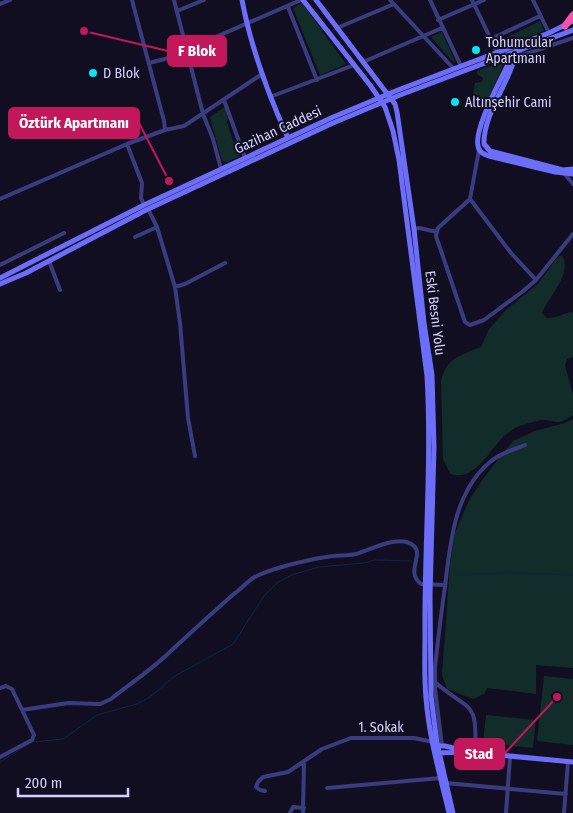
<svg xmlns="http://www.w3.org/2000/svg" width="573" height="813" font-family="'Fira Sans Condensed',sans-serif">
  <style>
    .green { fill: #122c2a }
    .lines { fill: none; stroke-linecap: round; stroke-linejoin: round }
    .stream { stroke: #0f2645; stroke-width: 1 }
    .street { stroke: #3b3c7f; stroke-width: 4 }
    .secondary { stroke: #6c6ef9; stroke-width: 5 }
    .highway { stroke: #f851a8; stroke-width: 7 }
    .poi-dot { fill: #09e3f1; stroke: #110e22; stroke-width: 2 }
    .labels { text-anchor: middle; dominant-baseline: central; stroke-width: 4; stroke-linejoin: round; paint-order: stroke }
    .poi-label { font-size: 14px; fill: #d4d1fd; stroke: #110e22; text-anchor: start }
    .street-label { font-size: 14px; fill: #d4d1fd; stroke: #110e22 }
    .leader { fill: none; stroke: #c2185b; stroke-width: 2 }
    .callout-dot { fill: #c2185b; stroke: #110e22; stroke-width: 2 }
    .callout { fill: #c2185b; stroke: #c2185b; stroke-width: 2 }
    .callout-label { font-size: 15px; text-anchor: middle; font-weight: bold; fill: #fff }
  </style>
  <rect width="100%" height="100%" fill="#110e22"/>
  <path class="green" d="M302,3L346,64L320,75L293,8Z
    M540,21L544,31L501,47L500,41Z
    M442,32L455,62L454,63L431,37Z
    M505,60L487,105L478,100L473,93L475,83L482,82L483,78L477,74V71Z
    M225,107L228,118L227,122L233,141L236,142L240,156L227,162L222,161L210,117Z
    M562,255C573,274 548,297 542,313L547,318C557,318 564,313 573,312V357L567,359L565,365L573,395V415C569,418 561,423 556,422C550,422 547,419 541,420C532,422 519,425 512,430C491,442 479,483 450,474L443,459L441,381C447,357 460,356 481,347L489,329L507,309L539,283L556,259Z
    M573,419V668L536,665V694L487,688L484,694L473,699L447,689L442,675L450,564L455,533L469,500L485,476L513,441L535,431L565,423Z
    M544,676L573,679V745L537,741Z
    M486,715L536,720L533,748L483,743Z"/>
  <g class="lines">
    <path class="stream" d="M457,575L509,573L573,575
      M0,762L32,742L63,739L97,715L137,704L150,697L175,676L233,644L264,596L277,583L291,575L319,567L364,563L375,560L411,561"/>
    <path class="street" d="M132,0L164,121L165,130
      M174,0L203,114L213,139L221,169
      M390,0L454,69
      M430,0L461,66
      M472,0L497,52
      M533,0L549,33
      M0,4L10,0
      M288,7L317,80
      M177,11L204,0
      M438,20L484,0
      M337,28L394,4
      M491,39L540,16
      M516,51L523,55L573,38
      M363,62L442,28
      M149,63L165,59L301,0
      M270,97L354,65
      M224,100L245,158
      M127,144L142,183L141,198L144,205
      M479,150L470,199L511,253L536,280
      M563,172L573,184
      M0,199L127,144L165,130L184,126L262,74
      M470,199L438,228L436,236L465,322L470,325L484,320L522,292L536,280L573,234
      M148,209L157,227L175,287L180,323L188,418L195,456
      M414,229L419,228L437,232
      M135,237L157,227
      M49,261L60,290
      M0,265L64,233
      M175,287L185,284L225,263
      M435,682C470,713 478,698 475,753
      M0,688L6,686L12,689L34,735L32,740L0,757
      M22,710L68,703L100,704L111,699C131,683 154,668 173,649C194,630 214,611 235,593C241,589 247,582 253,578C268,569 307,560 326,557C336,555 346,556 356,554C370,550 400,533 414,546C424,555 405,572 421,584L445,585
      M442,746L435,689V667C438,640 441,614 445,587C450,544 454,492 490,462C500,453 513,450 525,445
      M446,783L566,794
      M327,788L441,778
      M265,791L260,790L256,787L258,782L263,777L288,772L322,749L351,738H414L433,742
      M290,813L293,807L304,808
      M303,813L304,761
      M506,813L510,757
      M564,813L568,762"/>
    <path class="secondary" d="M242,0C251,48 268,94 288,138
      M303,0L370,85L385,107L393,131L399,160L427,376C432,463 424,550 425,637C425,657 424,678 426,698C429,737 440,775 449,813
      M316,0L395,104L397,112L414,229L424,323L432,375L434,447L430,595L431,696L437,743L453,813
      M516,51C511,82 483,113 484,144L490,151L563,170L573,169
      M510,54L509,62C501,80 474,128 478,146C479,152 483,154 489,156L555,172L573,174
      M0,278L144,205L331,118L398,90L549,33L573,21
      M0,284L26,273L146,210L333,123L400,95L573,30
      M436,746H445L462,750
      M438,753L467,752L573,762"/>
    <path class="highway" d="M565,26L573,15"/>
  </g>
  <g class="poi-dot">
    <circle cx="476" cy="50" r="5"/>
    <circle cx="93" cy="73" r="5"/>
    <circle cx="455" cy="102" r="5"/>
  </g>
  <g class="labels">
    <g class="poi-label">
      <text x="486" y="42">Tohumcular<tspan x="486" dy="16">Apartmanı</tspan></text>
      <text x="103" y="73">D Blok</text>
      <text x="465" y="102">Altınşehir Cami</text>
    </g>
    <g class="street-label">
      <text transform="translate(278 130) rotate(-25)">Gazihan Caddesi</text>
      <text transform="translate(435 313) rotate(83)">Eski Besni Yolu</text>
      <text x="381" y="727">1. Sokak</text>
    </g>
  </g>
  <path class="leader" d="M84 31L168 51M169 181L139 123M557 697L504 754"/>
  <g class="callout-dot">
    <circle cx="84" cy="31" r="5"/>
    <circle cx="169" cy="181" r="5"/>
    <circle cx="557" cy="697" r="5"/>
  </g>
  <g class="callout">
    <rect x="168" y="36" width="58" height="30" rx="5"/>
    <rect x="9" y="108" width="130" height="30" rx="5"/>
    <rect x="455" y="739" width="49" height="30" rx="5"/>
  </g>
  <g class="callout-label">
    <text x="197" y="56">F Blok</text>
    <text x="74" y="128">Öztürk Apartmanı</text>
    <text x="479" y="759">Stad</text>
  </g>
  <path d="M18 788v8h110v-8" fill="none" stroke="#d4d1fd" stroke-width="2.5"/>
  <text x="25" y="788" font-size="15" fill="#d4d1fd" stroke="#110e22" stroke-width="4" paint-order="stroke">200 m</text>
</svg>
